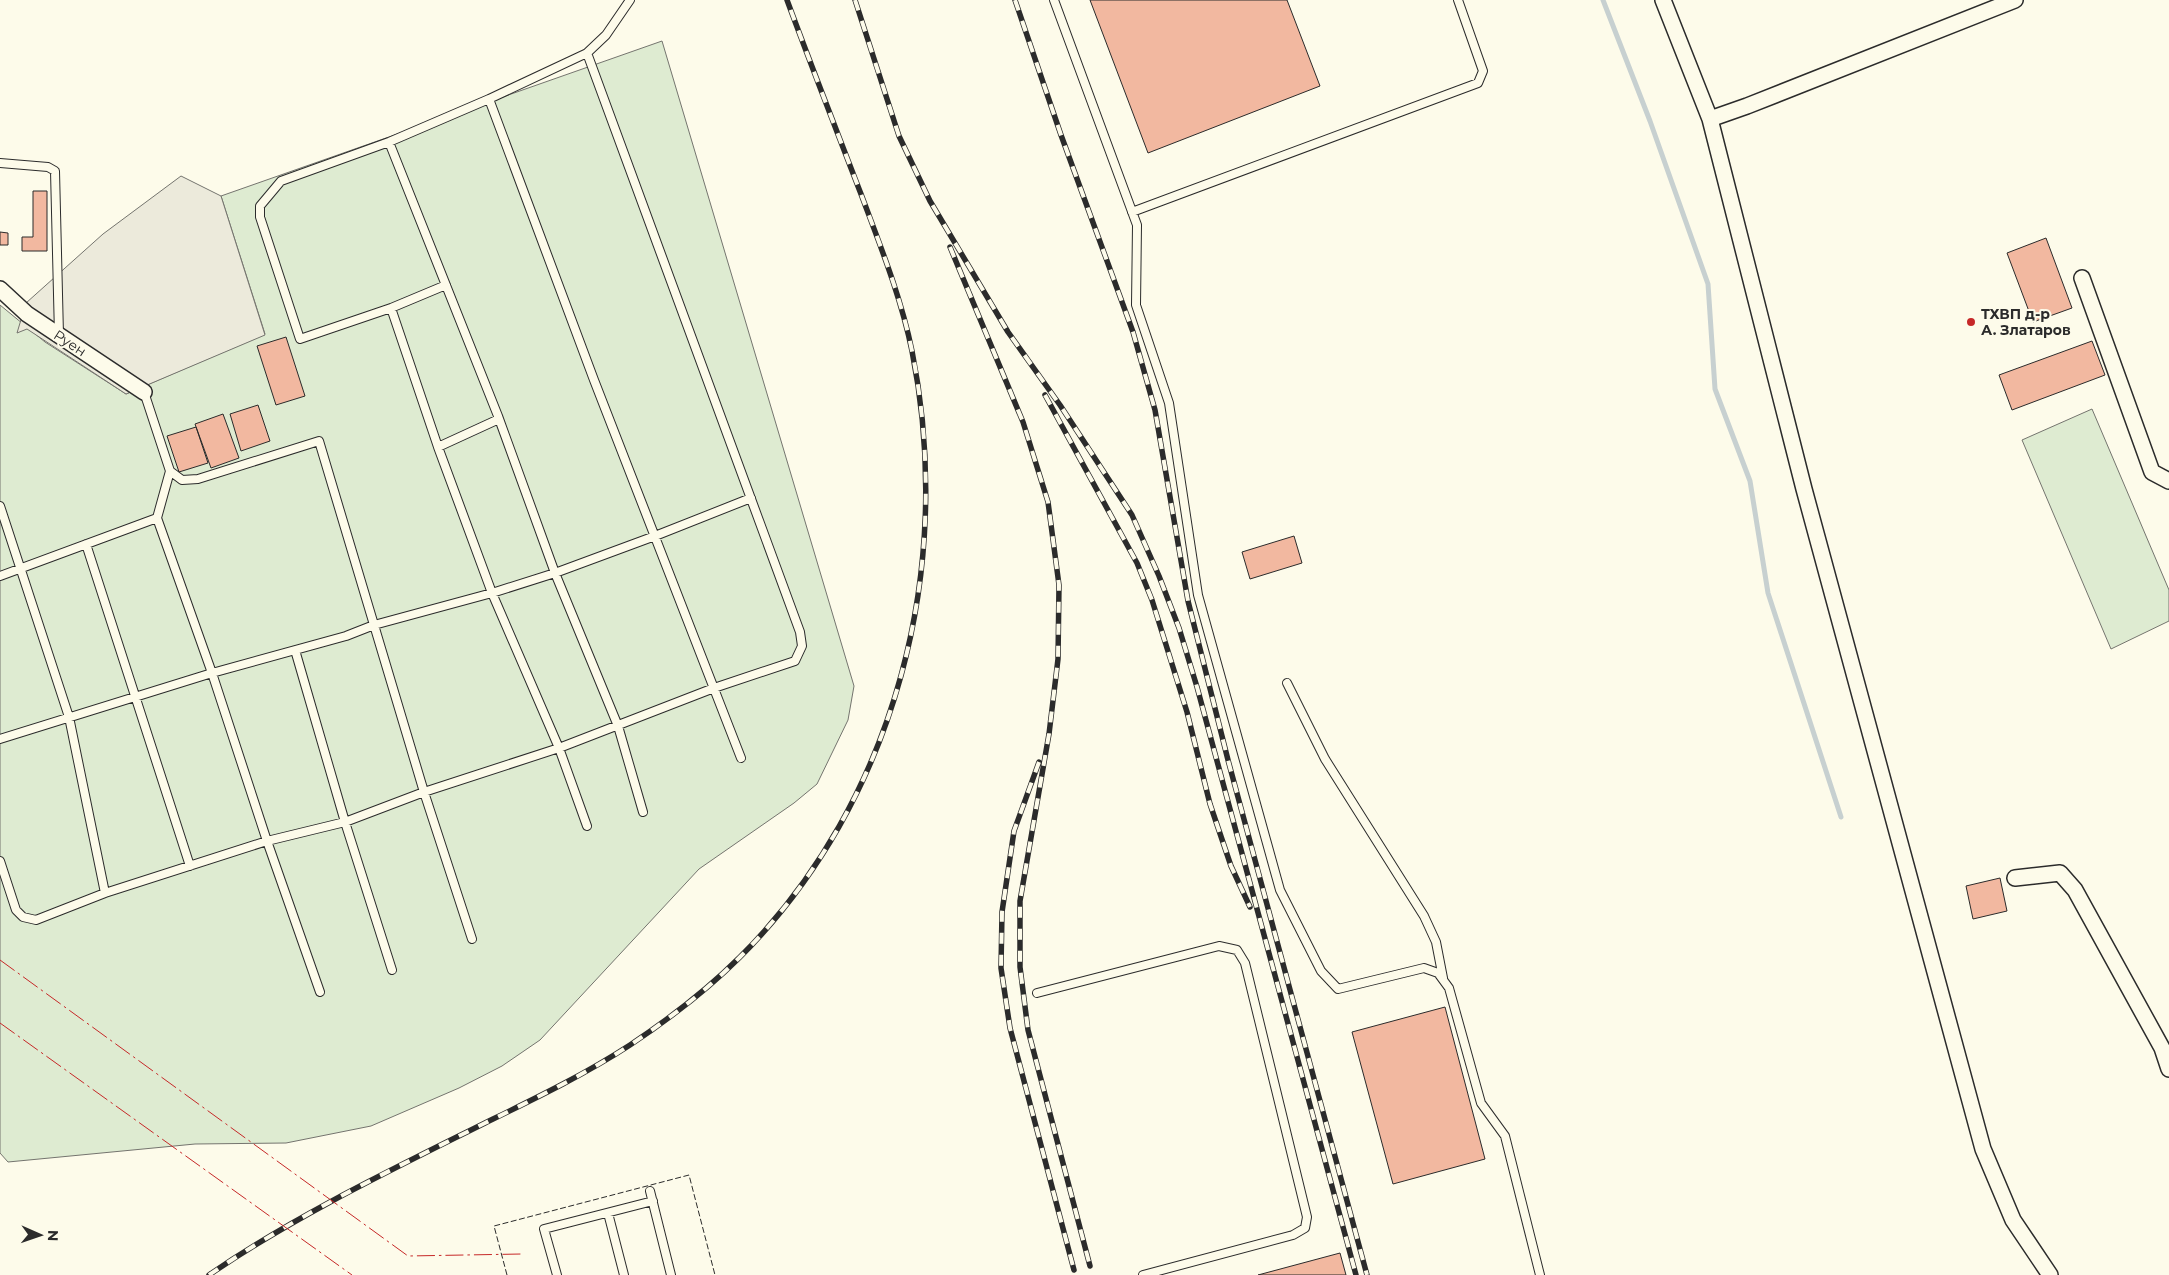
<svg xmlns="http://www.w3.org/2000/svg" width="2169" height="1275" font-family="Montserrat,sans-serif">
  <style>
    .green { fill: #deebd1; stroke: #74746e }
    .parking { fill: #eceadb; stroke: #74746e }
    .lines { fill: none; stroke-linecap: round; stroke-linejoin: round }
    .stream { stroke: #c7d0d0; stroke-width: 5 }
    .building { fill: #f2b8a0; stroke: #2b2b2b }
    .lane-casing { stroke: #2b2b2b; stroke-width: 10 }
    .street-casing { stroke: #2b2b2b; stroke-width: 18 }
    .lane { stroke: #fdfbea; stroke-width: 8 }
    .street { stroke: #fdfbea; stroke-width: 15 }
    .rail-casing { stroke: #2b2b2b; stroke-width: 5.5 }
    .rail { stroke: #fdfbea; stroke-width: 4; stroke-dasharray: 11; stroke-linecap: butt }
    .fence { stroke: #2b2b2b; stroke-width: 1; stroke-dasharray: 6 2.5; stroke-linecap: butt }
    .power { stroke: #c62828; stroke-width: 1; stroke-dasharray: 18 4 2.5 4; stroke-linecap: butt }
    .poi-dot { fill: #c62828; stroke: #fdfbea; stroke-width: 2 }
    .labels { text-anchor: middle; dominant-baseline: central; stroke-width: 4; stroke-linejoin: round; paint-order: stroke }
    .poi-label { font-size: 14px; font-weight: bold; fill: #2b2b2b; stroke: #fdfbea; text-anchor: start }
    .street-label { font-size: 14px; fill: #2b2b2b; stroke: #fdfbea }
  </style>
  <rect width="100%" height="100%" fill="#fdfbea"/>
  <path class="green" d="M662,41L854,686L848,720L817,784L794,803L699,869L540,1040L502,1066L459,1088L371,1126L286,1143L195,1144L8,1162L0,1153V305L45,342L126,394L265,334L221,196Z
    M2092,409L2169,590V621L2111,649L2022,440Z"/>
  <path class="parking" d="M181,176L221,196L265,335L126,394L27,329L17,333L26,303L103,234Z"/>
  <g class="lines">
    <path class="stream" d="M1603,0L1650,121L1708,284L1715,389L1750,481L1768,593L1841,817"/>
  </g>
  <path class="building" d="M1090,0H1287L1320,86L1148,153Z
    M33,191H47V251H22V237H33Z
    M0,232L8,233V245H0Z
    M2046,238L2072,308L2033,322L2007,253Z
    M286,337L305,396L276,405L257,346Z
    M2092,341L2105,375L2012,410L1999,375Z
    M258,405L270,441L241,451L230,414Z
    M223,414L239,458L211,468L195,424Z
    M196,427L208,463L179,472L167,436Z
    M1294,536L1302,563L1250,579L1242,552Z
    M2000,878L2007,911L1973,919L1966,886Z
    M1445,1007L1485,1159L1393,1184L1352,1032Z
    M1340,1253L1346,1275H1258Z"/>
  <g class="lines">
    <defs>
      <path id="lane" d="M1054,0L1137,225L1136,305L1169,403L1198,595L1280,890L1321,971L1338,989L1424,968L1438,973L1449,988L1481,1103L1505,1136L1540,1275
        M489,99L594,380L741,758
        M389,142L498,416L555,573L618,726L643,812
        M0,163L48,167L55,171L59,335
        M1132,212L1478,83L1483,71L1458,0
        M446,285L391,308L300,339L260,217V206L281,181L389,142L489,99L587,53L606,35L630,0
        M391,308L438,447L492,593L559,748L587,826
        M144,392L170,471L182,480L198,479L319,441L424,792L472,939
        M438,447L499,419
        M0,506L69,717L105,893
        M86,544L190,866
        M0,576L157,518L170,471
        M295,650L345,822L392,970
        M1287,683L1325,759L1424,916L1436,942L1443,978
        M0,739L212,673L157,518
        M0,861L16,910L23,917L36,920L105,893L267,841L345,822L424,792L559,748L714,688L795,661L802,646L800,632L587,53
        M320,992L267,841L212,673L346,636L374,625L492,593L555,573L655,536L751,498
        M1037,993L1219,946L1237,950L1245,963L1307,1217L1305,1228L1293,1235L1143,1275
        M650,1191L671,1275
        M608,1213L624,1275
        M557,1275L544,1229L653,1201"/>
      <path id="street" d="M1663,0L1710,119L1804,489L1983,1149L2013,1220L2050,1275
        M1710,119L1747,106L2015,0
        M2082,278L2152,472L2169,481
        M0,289L27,314L144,392
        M2015,878L2060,873L2075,890L2162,1048L2169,1069"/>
    </defs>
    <use href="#lane" class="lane-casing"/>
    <use href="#street" class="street-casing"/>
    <use href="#lane" class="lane"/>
    <use href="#street" class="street"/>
    <defs>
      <path id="rail" d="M855,0L899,136L930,201L1008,332L1060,405L1132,515L1159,576L1179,628L1197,687L1356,1275
        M1015,0L1061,135L1133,332L1155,410L1188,601L1228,760L1367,1275
        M950,247L1023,422L1048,502L1059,585L1058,659L1049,734L1020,901V967L1028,1030L1090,1266
        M1045,395L1137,563L1152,600L1187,712L1210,804L1231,866L1250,907
        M1039,762L1014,831L1002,912L1001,968L1010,1028L1074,1270
        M209,1275C295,1216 391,1170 485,1123C534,1099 584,1075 630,1045C669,1019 707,990 740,957C897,800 955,566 912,351C901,297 880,245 861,194C836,129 811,65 787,0"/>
    </defs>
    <use href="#rail" class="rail-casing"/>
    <use href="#rail" class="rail"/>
    <path class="fence" d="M507,1275L494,1226L689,1175L715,1275"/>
    <path class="power" d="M0,960L408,1256L522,1254
      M0,1023L352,1275"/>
  </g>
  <circle class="poi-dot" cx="1971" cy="322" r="5"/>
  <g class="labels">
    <g class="poi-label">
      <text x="1981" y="314">ТХВП д-р<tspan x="1981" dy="16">А. Златаров</tspan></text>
    </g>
    <g class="street-label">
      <text transform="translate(70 343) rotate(33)">Руен</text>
    </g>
  </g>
  <g transform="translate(40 1235) rotate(92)" stroke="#fdfbea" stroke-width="4" paint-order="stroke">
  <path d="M0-4L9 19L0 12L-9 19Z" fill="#2b2b2b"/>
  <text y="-8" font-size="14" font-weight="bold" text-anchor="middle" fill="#2b2b2b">N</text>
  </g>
</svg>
